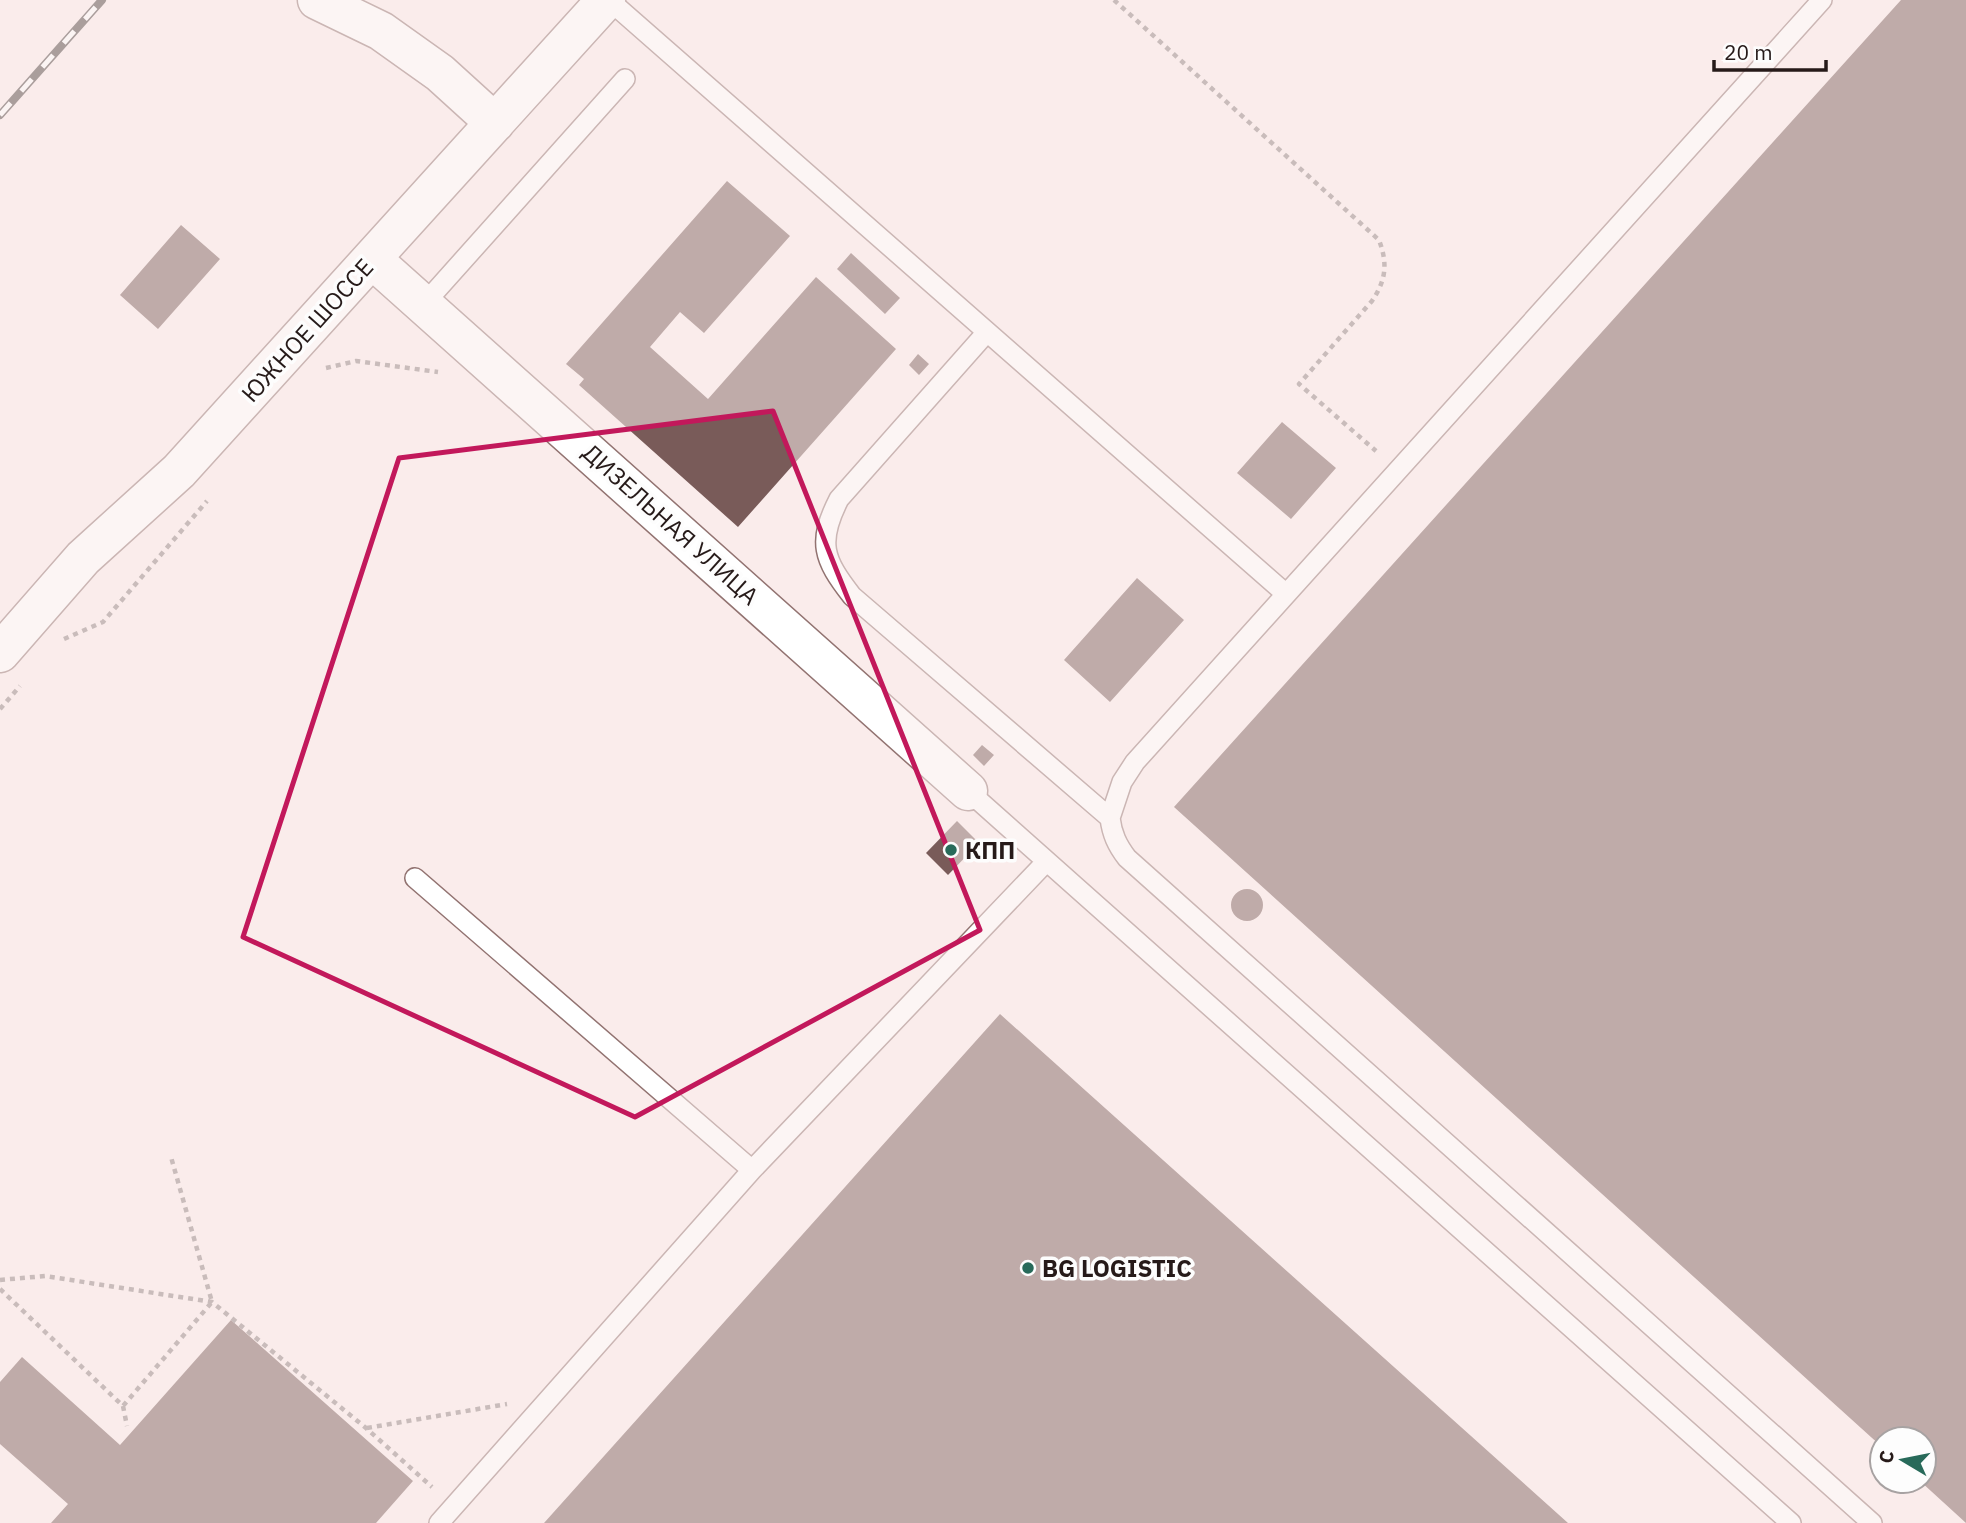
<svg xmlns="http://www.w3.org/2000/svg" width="1966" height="1523" font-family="'IBM Plex Sans',sans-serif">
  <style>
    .building { fill: #795b59 }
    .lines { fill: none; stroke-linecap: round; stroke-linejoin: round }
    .lane-casing { stroke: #927371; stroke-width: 22 }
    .street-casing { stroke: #927371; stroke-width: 41 }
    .path { stroke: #8e8180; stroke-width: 4.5; stroke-dasharray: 5 5; stroke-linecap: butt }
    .lane { stroke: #fff; stroke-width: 19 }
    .street { stroke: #fff; stroke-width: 38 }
    .rail-casing { stroke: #4a3e3d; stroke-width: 8 }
    .rail { stroke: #fdfdfd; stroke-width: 5; stroke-dasharray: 16; stroke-linecap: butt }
    .marked { fill: none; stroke: #c2185b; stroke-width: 5; stroke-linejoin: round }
    .poi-dot { fill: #286a5a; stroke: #fdfdfd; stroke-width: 2.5 }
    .labels { text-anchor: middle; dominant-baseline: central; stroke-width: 7; stroke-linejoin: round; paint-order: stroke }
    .street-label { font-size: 24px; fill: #261a19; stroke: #fdfdfd }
    .poi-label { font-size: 24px; font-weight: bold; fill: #261a19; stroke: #fdfdfd; text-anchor: start }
  </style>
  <rect width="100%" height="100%" fill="#faeceb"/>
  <path class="building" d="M1901,0H1966V1523L1920,1481H1924V1439H1882V1447L1174,807Z
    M727,181L790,236L704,333L680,312L650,347L708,399L816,277L896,349L738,527L579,385L584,379L566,364Z
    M181,225L220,259L158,329L120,295Z
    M851,253L900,298L885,314L837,269Z
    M918,354L929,364L919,375L909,365Z
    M1282,422L1336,468L1291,519L1237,473Z
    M1137,578L1184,620L1110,702L1064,660Z
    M982,745L994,755L984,766L973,755Z
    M957,821L979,843L948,875L926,853Z
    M1231 905a16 16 0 1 1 32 0a16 16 0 1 1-32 0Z
    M1000,1014L1568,1523H544Z
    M231,1320L413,1481L376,1523H51L68,1504L0,1444V1382L22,1357L120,1445Z"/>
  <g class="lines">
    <defs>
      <path id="lane" d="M609,0L1286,594
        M424,304L625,79
        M987,332L839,499C817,542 823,559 852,596L1110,818L1122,782L1135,762L1822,0
        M968,791L1791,1523
        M1110,818C1112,834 1117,845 1127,858L1872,1523
        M415,878L752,1170L1046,862
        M439,1523L752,1170"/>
      <path id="street" d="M317,0L381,31L440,73L495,123
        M372,259L968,791
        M0,653L83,558L179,471L606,0"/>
    </defs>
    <use href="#lane" class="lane-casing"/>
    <use href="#street" class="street-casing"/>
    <path class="path" d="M1114,0L1379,240C1388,264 1386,280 1372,301L1299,384L1376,451
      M326,368L356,361L438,372
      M64,639L103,622L207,501
      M0,709L20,686
      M0,1280L45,1276L212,1302L366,1428L432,1487
      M0,1289L123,1406L212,1302L171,1157
      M123,1406L127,1426
      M367,1428L507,1404"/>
    <use href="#lane" class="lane"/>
    <use href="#street" class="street"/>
    <defs>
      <path id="rail" d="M0,115L102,0"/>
    </defs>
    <use href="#rail" class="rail-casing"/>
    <use href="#rail" class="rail"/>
  </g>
  <path d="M0 0H1966V1523H0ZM773,411L980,930L635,1117L243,937L399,458Z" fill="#faeceb" fill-opacity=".55" fill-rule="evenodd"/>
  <path class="marked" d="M773,411L980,930L635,1117L243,937L399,458Z"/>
  <g class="poi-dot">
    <circle cx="951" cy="850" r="7"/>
    <circle cx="1028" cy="1268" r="7"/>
  </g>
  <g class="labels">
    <g class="street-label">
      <text transform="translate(307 330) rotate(-48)">ЮЖНОЕ ШОССЕ</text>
      <text transform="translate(671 524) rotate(42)">ДИЗЕЛЬНАЯ УЛИЦА</text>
    </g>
    <g class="poi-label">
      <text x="965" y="850">КПП</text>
      <text x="1042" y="1268">BG LOGISTIC</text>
    </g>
  </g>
  <g transform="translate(1903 1460) rotate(280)"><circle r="33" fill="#fdfdfd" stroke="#a7a2a2" stroke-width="2"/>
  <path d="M0-5L12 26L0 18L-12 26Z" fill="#286a5a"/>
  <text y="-10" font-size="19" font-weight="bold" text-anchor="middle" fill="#261a19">С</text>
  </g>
  <path d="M1714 60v10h112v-10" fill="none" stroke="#261a19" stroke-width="3.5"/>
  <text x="1724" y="60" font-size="21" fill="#261a19" stroke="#fdfdfd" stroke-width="5" paint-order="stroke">20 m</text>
</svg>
